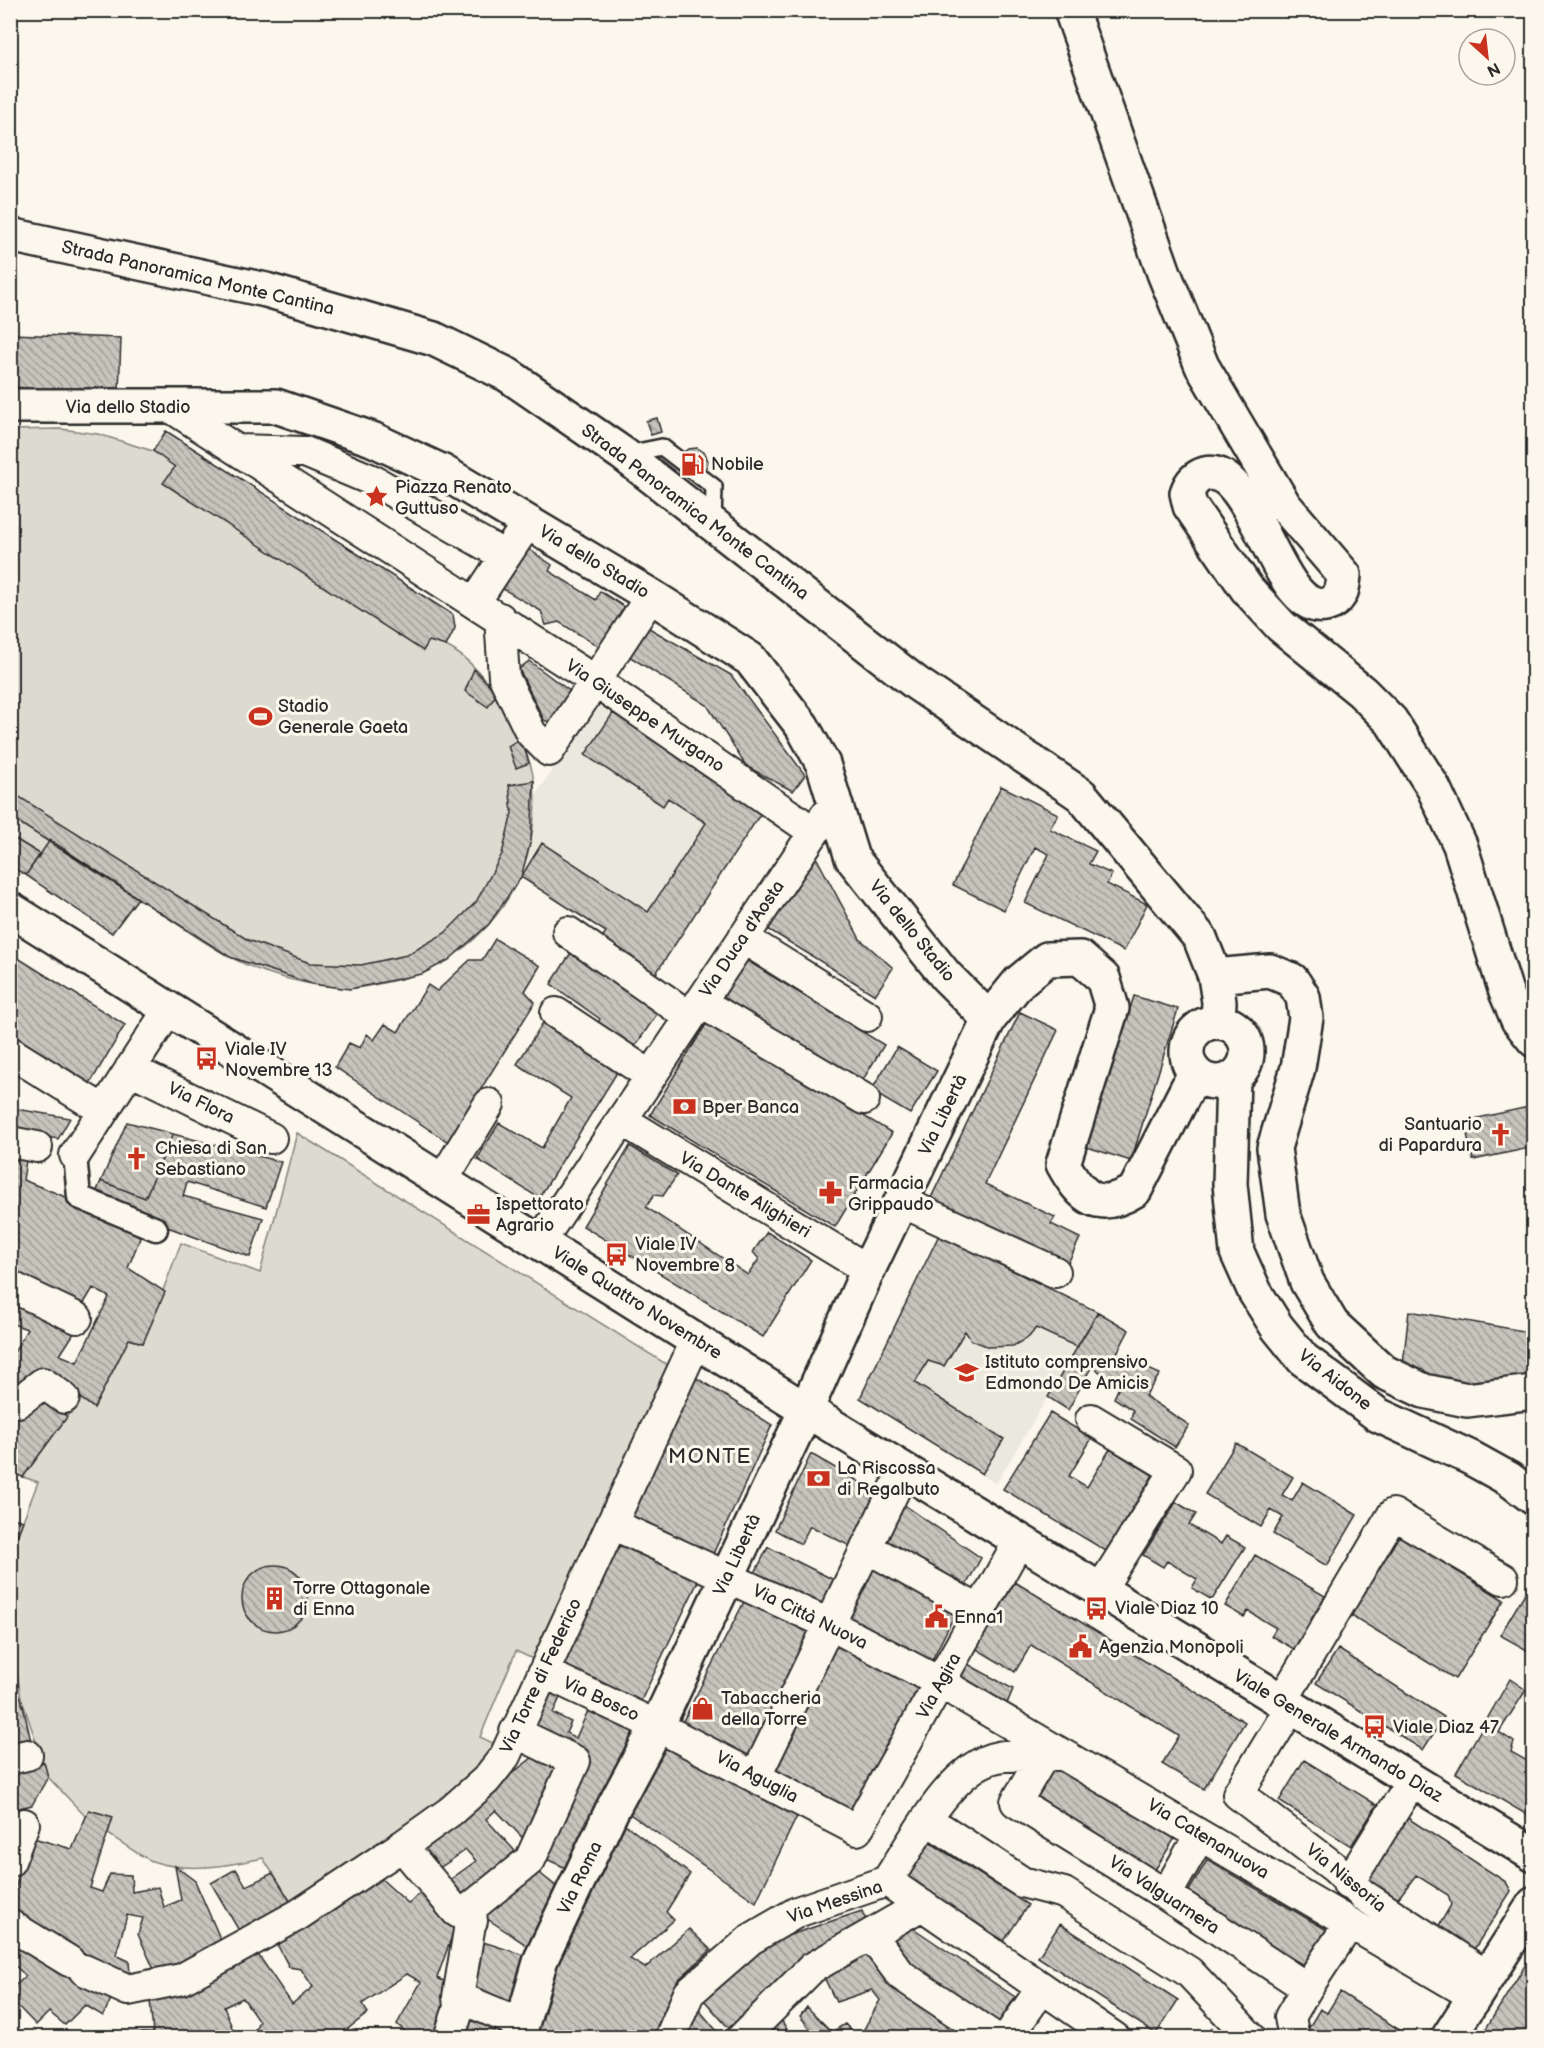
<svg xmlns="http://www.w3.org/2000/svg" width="1544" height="2048" font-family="'Balsamiq Sans',sans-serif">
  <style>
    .built { fill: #ebe8de }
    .park { fill: #dddad0; stroke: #84827e; stroke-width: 1.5 }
    .building { fill: url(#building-back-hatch); stroke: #2b2b2b; stroke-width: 1.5 }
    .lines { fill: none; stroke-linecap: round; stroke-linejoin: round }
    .service-casing { stroke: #2b2b2b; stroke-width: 20 }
    .pedestrian-casing { stroke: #2b2b2b; stroke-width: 27 }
    .minor-casing { stroke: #2b2b2b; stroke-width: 34 }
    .tertiary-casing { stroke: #2b2b2b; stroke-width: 38 }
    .service { stroke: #fbf7ec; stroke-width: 15 }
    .pedestrian { stroke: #fbf7ec; stroke-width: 22 }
    .minor { stroke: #fbf7ec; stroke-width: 30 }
    .tertiary { stroke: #fbf7ec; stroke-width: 33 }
    .labels { text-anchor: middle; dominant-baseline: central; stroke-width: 6; stroke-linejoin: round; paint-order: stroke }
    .street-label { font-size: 18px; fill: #2b2b2b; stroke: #fbf7ec }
    .poi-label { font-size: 18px; fill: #2b2b2b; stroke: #fbf7ec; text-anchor: start }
    .quarter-label { font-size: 21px; letter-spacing: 1.5px; fill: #2b2b2b; stroke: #fbf7ec }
  </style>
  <defs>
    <pattern id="building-back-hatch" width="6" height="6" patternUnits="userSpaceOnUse" patternTransform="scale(1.5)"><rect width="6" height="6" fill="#c7c4bc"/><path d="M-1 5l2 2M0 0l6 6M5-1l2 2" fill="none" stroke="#a29f99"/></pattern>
  </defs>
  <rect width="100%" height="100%" fill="#fbf7ec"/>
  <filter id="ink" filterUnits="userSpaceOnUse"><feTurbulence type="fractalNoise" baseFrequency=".0167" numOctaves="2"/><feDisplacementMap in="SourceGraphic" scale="12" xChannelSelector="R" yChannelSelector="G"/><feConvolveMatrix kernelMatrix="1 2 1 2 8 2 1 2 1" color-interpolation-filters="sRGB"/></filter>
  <g filter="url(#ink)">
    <path class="built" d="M596,702L763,810L653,978L598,943L605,932L521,877L531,840L534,798Z
      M939,1235L1098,1312L996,1484L860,1398Z"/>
    <path class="park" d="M61,429L98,434L153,451L166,431L453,615L455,628L446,646C474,660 494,689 509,716C519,736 532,760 534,783C543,880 479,967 383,983C372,985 359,989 347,988C308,986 264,975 230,957C198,940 168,917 138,898L112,933L26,875L40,854L11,836L10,430Z
      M297,1133L674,1369L537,1661L516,1651L480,1737L499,1746L448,1804L292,1904L263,1858C227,1866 187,1873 152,1861C137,1855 122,1842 108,1834L113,1817L89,1810L86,1817L48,1777L21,1697L11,1637L10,1554L38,1482L23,1477L80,1398L94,1408L129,1339L143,1343L181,1243L260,1273Z"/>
    <path class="building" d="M10,334L121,338L119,392L10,387Z
      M657,418L661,432L651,435L646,421Z
      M166,431L453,615L455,628L446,646L429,641L423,651L163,483L175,467L153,451Z
      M697,448L705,453L708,461L706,470L698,475L681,454L688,449Z
      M524,546L552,565L549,571L596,600L600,591L629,610L603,649L559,622L546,625L541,611L498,586Z
      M642,624L731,675L805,775L793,791L746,766L707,705L624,653Z
      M529,661L575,695L555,725L544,720L519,669Z
      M474,669L497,693L488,707L465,691Z
      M613,713L763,810L653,978L598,943L606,932L521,877L542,843L648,912L706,823L668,798L663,806L585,755Z
      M521,738L529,763L516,768L508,746Z
      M534,781L531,840L521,877L489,924L449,960L422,974L350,989L312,984L230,957L10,817V791L248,940L310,963L361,965L407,955L445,933L476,902L502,854L512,813L509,785Z
      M1001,786L1058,814L1050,829L1096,851L1089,864L1112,874L1107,884L1147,904L1124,951L1025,903L1049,854L1035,847L1004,910L953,885Z
      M10,836L40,854L26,875L10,866Z
      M50,840L138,898L112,933L26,875Z
      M816,857L860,939L893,968L875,995L768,929Z
      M495,939L540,966L525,991L535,1002L448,1142L335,1067L349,1043L360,1048L367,1034L374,1040L385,1024L398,1032L428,985L437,991L470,960H482Z
      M572,951L659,1011L632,1051L596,1026L600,1019L551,984Z
      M10,953L125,1025L88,1087L10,1038Z
      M746,960L884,1045L861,1083L723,998Z
      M1134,996L1178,1009L1131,1161L1087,1147Z
      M1020,1012L1058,1030L985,1184L1055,1217L1051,1224L1080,1238L1068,1263L931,1198Z
      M544,1021L621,1066L539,1198L477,1159L499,1123L542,1148L571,1098L517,1064Z
      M708,1021L892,1133L835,1227L650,1115Z
      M897,1047L937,1071L910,1114L871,1091Z
      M1533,1106L1534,1147L1473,1160L1464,1121Z
      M10,1108L70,1118L58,1139L10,1129Z
      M127,1122L173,1134L145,1198L101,1181Z
      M173,1134L281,1162L266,1207L187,1182L183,1196L263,1218L250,1257L93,1200L101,1181L145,1198Z
      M630,1146L677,1175L663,1196L654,1195L646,1207L748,1275L759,1259L753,1252L767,1232L811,1260L763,1337L583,1226Z
      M10,1151L27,1154L23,1180L144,1228L128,1268L165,1292L143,1343L129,1339L94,1408L46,1373L10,1391V1350L15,1351L27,1329L10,1323V1298L76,1330L60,1355L77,1362L109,1297L93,1288L80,1310L10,1275Z
      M939,1235L1098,1312L1077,1347L1036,1328L1029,1337L1013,1346L989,1347L971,1340L965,1331L944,1366L928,1361L915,1383L1004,1439L982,1474L860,1398Z
      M1409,1311L1534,1333V1375L1465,1382L1402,1373Z
      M1098,1312L1129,1330L1116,1355L1160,1374L1145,1396L1189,1425L1175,1447L1131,1419L1133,1410L1114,1398L1119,1387L1092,1366L1068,1410L1048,1397Z
      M690,1374L772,1425L712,1556L625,1517Z
      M39,1393L67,1417L23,1477L17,1475L10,1485V1459L17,1451L10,1447V1409L23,1417Z
      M1050,1413L1092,1438L1069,1476L1087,1487L1110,1449L1153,1475L1106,1551L1003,1489Z
      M1236,1443L1293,1477L1282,1495L1292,1501L1303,1482L1357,1515L1327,1566L1273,1534L1283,1517L1271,1510L1261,1527L1205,1494Z
      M811,1454L877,1492L850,1546L810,1526L801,1544L775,1530Z
      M1176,1502L1196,1514L1189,1525L1221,1544L1226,1536L1245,1547L1212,1600L1192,1588L1197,1579L1167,1561L1163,1567L1143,1555Z
      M903,1504L981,1558L963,1591L881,1541Z
      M10,1517L23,1521L10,1554Z
      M1395,1533L1504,1600L1455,1679L1346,1612Z
      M619,1536L701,1575L638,1707L556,1668Z
      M768,1547L834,1580L824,1610L753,1577Z
      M1255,1555L1325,1596L1294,1649L1271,1636L1276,1628L1248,1611L1244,1617L1225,1606Z
      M875,1564L958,1608L931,1662L847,1617Z
      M242 1598a33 33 0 1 1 66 0a33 33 0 1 1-66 0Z
      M1015,1582L1245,1722L1204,1789L1162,1764L1179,1736L1031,1645L1015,1672L975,1648Z
      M1525,1593L1534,1598V1654L1500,1635Z
      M746,1598L813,1630L750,1764L680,1727Z
      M833,1640L921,1682L854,1813L771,1771Z
      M1338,1649L1444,1717L1423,1750L1316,1683Z
      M964,1662L1013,1689L1004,1711L952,1682Z
      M1510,1679L1526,1690L1499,1732L1514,1742L1511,1752L1534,1765V1819L1456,1773Z
      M546,1685L562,1693L553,1713L571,1722L566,1733L576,1738L590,1706L637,1730L570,1870L538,1855L570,1744L527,1725Z
      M21,1697L32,1746L10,1750V1699Z
      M669,1739L799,1812L756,1902L627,1812Z
      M532,1758L567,1766L532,1848L496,1810L486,1819L522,1859L460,1906L444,1884L476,1861L466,1850L432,1873L412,1850Z
      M1304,1760L1377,1805L1351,1846L1279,1801Z
      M44,1762L48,1777L32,1805L10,1810V1769Z
      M1055,1764L1175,1838L1153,1873L1033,1799Z
      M89,1810L113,1817L90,1888L102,1892L110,1874L131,1875L132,1892L158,1887L164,1907L181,1900L175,1866L195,1881L222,1943L157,1976L138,1934L143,1918L127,1915L116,1955L129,1961L130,1975L113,1995L103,2016L85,2005L65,2025L49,2012L36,2025L10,1998V1990L26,1976L10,1961L16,1952L10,1948V1907L30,1837L72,1849Z
      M1406,1817L1506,1882L1511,1891L1473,1951L1437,1929L1451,1905L1448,1895L1416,1875L1393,1905L1363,1886Z
      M622,1822L690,1874L666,1912L674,1920L630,1959L645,1968L689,1929L711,1950L678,1980L654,2033L602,2038H533L562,1948Z
      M928,1841L1028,1905L1004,1941L905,1877Z
      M1207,1860L1327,1930L1305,1966L1186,1896Z
      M532,1867L557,1887L531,1948L480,1914Z
      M236,1869L246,1886L273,1873L292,1904L241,1934L211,1883Z
      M377,1875L409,1904L428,1885L440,1896L432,1906L458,1919L437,1978L451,1984L445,2038H412L397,2024L421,1982L407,1974L362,2004L368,2013L336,2038H251L259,2021L243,1998L224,2007L236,2038H108L110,2032L153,2033L150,2000L179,1995L255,1950L292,2004L313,1987L301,1969L289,1967L277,1944Z
      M862,1911L868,1925L733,2033L704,2000L739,1964L784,1937Z
      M1060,1924L1178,2000L1156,2034L1038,1957Z
      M913,1928L1015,1997L996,2027L903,1966L887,1941Z
      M477,1940L527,1956L507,2009L463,1992Z
      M873,1949L914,1999L958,2037L970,2026L985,2038H859L880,2000L872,1990L836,2002L823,1975Z
      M1534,1951V2038H1480Z
      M1340,1992L1412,2038H1311L1305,2034L1320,2009L1327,2013Z
      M807,2007L832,2032L845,2024L858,2038H817L800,2016Z
      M467,2010L502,2023L498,2038H458Z
      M699,2010L723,2038H686Z
      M777,2013L787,2029L776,2038H756Z
      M1212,2028L1225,2038H1205Z"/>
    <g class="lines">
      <defs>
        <path id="service" d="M627,454L662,447L714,487L713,524"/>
        <path id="pedestrian" d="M75,1155L79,1197L156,1229"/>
        <path id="minor" d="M172,408L595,681L814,832
          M240,450L305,452L374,481L505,556
          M475,602L528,522
          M500,618L504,677L531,733L549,751L651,596
          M568,932L690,1017
          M743,938L867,1016
          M700,1002L864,1099
          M556,1013L651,1076
          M10,1052L103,1110
          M130,1069L271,1138
          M622,1120L868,1270
          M10,1142L37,1147
          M75,1155L169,1009
          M442,1181L489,1104
          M902,1202L1055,1272
          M540,1242L825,816
          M10,1286L77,1318
          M10,1399L18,1402L43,1383L64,1398
          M1091,1419L1176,1470L1100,1590
          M612,1524L829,1624L941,1683L1474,1996
          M866,1547L980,1611
          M545,1673L657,1726L857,1830L1019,1541
          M1282,1701L1393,1514L1503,1579
          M1291,1707L1238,1794L1335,1868L1363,1895L1487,1976
          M1042,1758L1016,1802L1166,1895L1307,1988L1290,2017L1294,2038
          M10,1759L27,1755
          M756,1776L904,1470
          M928,1820L1022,1882L1064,1893L1189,1972L1251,2038
          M402,1846L456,1911L472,1921
          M10,1861L24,1824
          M887,1881C912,1844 951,1765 998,1757C1018,1753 1037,1760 1057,1754
          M1348,1884L1412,1781
          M1166,1895L1200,1835
          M10,1925L69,1961
          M871,1935L901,1975L995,2038
          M84,1970L128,1990L182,1979L298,1915L402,1846L451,1811L486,1780L505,1756L696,1341
          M1307,1988L1350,1923
          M458,1997L522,2024
          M449,2038L459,2008L458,1997L473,1906L530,1860L575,1761L515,1732
          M670,2038L689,1993L751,1939L797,1912L887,1881L1115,2038
          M742,2038L812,1968L922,1905
          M1007,2038L1042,1988"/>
        <path id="tertiary" d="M1071,10L1164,273L1202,366L1284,505L1344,575C1343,587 1342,597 1331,603C1279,628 1256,461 1205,474C1195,477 1190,484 1187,493L1190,506L1247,589L1281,626L1362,692L1391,721L1433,787L1460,845L1506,992L1518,1020L1534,1040
          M10,235L266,290L434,339L508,375L623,454L916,683L1081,795L1200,938L1215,976L1219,1002L1218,1021
          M10,406H276L372,439L443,472L651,596L750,659L802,726L823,764L852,858L946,976L989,1019
          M10,909L806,1410L1534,1855
          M1215,976L1270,971L1292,980L1303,997L1306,1018L1298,1068L1274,1148L1283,1214L1307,1282L1332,1324L1384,1372L1424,1391L1467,1400L1534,1392
          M1187 1052a30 30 0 1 1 60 0a30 30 0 1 1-60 0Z
          M1233,1077L1230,1184L1237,1252L1255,1292L1277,1327L1303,1359L1378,1415L1471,1458L1509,1479L1534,1498
          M518,2038L541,1959L613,1808L657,1726L806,1410L868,1270L989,1019L1019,982L1047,959L1080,958L1103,978L1112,1008L1063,1164C1082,1198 1098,1213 1135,1190L1195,1073
          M1448,2038L1534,1904"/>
      </defs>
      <use href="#service" class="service-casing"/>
      <use href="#pedestrian" class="pedestrian-casing"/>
      <use href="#minor" class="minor-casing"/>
      <use href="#tertiary" class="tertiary-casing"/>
      <use href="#service" class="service"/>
      <use href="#pedestrian" class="pedestrian"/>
      <use href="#minor" class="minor"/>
      <use href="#tertiary" class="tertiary"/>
    </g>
  </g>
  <defs>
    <symbol id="fuel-bare" viewBox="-9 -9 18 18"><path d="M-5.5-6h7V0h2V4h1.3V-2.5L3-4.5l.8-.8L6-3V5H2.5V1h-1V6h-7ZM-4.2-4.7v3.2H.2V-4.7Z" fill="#c8321e" stroke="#fbf7ec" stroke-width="2.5" paint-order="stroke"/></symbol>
    <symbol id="sight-bare" viewBox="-9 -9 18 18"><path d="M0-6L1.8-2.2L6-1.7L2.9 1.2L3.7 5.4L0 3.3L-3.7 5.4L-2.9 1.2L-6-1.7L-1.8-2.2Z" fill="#c8321e" stroke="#fbf7ec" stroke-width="2.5" paint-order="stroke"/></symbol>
    <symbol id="stadium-bare" viewBox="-9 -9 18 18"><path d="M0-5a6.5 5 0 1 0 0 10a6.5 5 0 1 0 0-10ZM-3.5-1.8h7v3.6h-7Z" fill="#c8321e" stroke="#fbf7ec" stroke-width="2.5" paint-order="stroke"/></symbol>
    <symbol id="bus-bare" viewBox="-9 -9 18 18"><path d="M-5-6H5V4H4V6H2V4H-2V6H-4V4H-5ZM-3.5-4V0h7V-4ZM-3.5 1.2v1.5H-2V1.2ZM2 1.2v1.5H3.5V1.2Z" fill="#c8321e" stroke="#fbf7ec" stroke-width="2.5" paint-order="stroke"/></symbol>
    <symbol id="bank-bare" viewBox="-9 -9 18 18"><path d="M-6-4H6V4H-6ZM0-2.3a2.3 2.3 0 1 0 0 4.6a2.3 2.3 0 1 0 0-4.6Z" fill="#c8321e" stroke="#fbf7ec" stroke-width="2.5" paint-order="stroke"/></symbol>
    <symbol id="church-bare" viewBox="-9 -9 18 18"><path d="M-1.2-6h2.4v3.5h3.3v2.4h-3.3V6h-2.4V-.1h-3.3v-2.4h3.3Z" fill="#c8321e" stroke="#fbf7ec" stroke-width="2.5" paint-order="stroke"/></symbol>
    <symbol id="pharmacy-bare" viewBox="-9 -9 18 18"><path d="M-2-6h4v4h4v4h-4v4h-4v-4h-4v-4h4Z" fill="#c8321e" stroke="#fbf7ec" stroke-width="2.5" paint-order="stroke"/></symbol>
    <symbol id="office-bare" viewBox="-9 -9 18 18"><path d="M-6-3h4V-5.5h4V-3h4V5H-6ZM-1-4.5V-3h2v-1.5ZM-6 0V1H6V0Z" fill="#c8321e" stroke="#fbf7ec" stroke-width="2.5" paint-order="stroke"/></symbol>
    <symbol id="school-bare" viewBox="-9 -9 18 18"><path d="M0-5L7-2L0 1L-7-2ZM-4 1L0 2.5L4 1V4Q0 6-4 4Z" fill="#c8321e" stroke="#fbf7ec" stroke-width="2.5" paint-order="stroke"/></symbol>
    <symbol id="building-bare" viewBox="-9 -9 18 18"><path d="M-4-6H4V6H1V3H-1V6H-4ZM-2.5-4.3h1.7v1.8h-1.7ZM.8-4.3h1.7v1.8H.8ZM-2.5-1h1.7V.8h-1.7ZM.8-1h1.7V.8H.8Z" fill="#c8321e" stroke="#fbf7ec" stroke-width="2.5" paint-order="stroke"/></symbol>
    <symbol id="civic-bare" viewBox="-9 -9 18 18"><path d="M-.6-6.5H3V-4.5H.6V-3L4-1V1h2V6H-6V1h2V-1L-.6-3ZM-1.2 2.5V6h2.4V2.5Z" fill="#c8321e" stroke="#fbf7ec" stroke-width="2.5" paint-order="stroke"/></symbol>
    <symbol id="shop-bare" viewBox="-9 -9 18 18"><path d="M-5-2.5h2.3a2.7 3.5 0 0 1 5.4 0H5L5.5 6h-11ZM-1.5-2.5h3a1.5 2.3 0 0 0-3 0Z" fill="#c8321e" stroke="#fbf7ec" stroke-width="2.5" paint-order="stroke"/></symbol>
  </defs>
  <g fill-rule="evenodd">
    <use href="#fuel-bare" x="676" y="448" width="33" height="33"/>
    <use href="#sight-bare" x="360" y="480" width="33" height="33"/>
    <use href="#stadium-bare" x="244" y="700" width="33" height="33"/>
    <use href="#bus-bare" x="190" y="1042" width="33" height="33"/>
    <use href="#bank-bare" x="668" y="1090" width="33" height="33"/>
    <use href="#church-bare" x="1484" y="1118" width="33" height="33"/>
    <use href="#church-bare" x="120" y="1142" width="33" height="33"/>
    <use href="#pharmacy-bare" x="814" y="1176" width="33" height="33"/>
    <use href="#office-bare" x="462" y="1198" width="33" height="33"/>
    <use href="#bus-bare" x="600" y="1238" width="33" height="33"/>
    <use href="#school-bare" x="950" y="1356" width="33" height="33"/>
    <use href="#bank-bare" x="802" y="1462" width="33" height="33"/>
    <use href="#building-bare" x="258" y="1582" width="33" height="33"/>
    <use href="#bus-bare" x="1080" y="1592" width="33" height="33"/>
    <use href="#civic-bare" x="920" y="1600" width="33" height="33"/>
    <use href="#civic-bare" x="1064" y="1630" width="33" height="33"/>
    <use href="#shop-bare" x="686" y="1692" width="33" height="33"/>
    <use href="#bus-bare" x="1358" y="1710" width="33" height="33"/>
  </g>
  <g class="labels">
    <g class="street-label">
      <text transform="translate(198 278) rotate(13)">Strada Panoramica Monte Cantina</text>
      <text x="128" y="407">Via dello Stadio</text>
      <text transform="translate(695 512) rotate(37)">Strada Panoramica Monte Cantina</text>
      <text transform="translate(594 562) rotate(31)">Via dello Stadio</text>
      <text transform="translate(645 716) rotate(34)">Via Giuseppe Murgano</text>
      <text transform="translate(912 931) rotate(51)">Via dello Stadio</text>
      <text transform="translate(742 939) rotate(-56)">Via Duca d'Aosta</text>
      <text transform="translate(201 1103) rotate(26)">Via Flora</text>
      <text transform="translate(943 1115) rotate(-64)">Via Libertà</text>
      <text transform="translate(745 1195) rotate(31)">Via Dante Alighieri</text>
      <text transform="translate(637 1303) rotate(32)">Viale Quattro Novembre</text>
      <text transform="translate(1335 1380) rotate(38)">Via Aidone</text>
      <text transform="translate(737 1555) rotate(-65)">Via Libertà</text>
      <text transform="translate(810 1617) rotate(26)">Via Città Nuova</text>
      <text transform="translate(541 1676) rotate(-65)">Via Torre di Federico</text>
      <text transform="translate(939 1686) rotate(-61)">Via Agira</text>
      <text transform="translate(601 1699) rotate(25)">Via Bosco</text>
      <text transform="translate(1338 1736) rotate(31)">Viale Generale Armando Diaz</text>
      <text transform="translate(757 1777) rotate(28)">Via Aguglia</text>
      <text transform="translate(1208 1839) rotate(31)">Via Catenanuova</text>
      <text transform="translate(580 1878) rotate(-64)">Via Roma</text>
      <text transform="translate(1346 1878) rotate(39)">Via Nissoria</text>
      <text transform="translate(1164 1895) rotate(33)">Via Valguarnera</text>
      <text transform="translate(835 1902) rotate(-19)">Via Messina</text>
    </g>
    <g class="poi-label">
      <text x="711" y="464">Nobile</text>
      <text x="395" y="487">Piazza Renato<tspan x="395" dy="21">Guttuso</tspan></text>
      <text x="278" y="706">Stadio<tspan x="278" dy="21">Generale Gaeta</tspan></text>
      <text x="225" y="1049">Viale IV<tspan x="225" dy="21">Novembre 13</tspan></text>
      <text x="702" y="1107">Bper Banca</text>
      <text x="1482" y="1124" text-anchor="end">Santuario<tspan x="1482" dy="21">di Papardura</tspan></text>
      <text x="155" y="1148">Chiesa di San<tspan x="155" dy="21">Sebastiano</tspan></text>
      <text x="848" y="1183">Farmacia<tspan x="848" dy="21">Grippaudo</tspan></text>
      <text x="496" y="1204">Ispettorato<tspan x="496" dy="21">Agrario</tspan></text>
      <text x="635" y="1244">Viale IV<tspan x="635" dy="21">Novembre 8</tspan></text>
      <text x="985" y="1362">Istituto comprensivo<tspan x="985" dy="21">Edmondo De Amicis</tspan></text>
      <text x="837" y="1468">La Riscossa<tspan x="837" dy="21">di Regalbuto</tspan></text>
      <text x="293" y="1588">Torre Ottagonale<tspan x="293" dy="21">di Enna</tspan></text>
      <text x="1115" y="1608">Viale Diaz 10</text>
      <text x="954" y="1617">Enna1</text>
      <text x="1099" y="1647">Agenzia Monopoli</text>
      <text x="721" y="1698">Tabaccheria<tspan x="721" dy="21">della Torre</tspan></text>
      <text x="1393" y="1727">Viale Diaz 47</text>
    </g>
    <g class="quarter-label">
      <text x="710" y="1456">MONTE</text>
    </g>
  </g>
  <rect width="1544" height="2048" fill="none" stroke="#fbf7ec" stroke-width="36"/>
  <rect x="18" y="18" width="1508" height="2012" fill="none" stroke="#2b2b2b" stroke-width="2" filter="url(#ink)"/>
  <g transform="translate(1487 57) rotate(153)"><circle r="28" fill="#fbf7ec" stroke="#a8a59f" stroke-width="1.5"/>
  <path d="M0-4.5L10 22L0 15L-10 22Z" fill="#c8321e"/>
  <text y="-9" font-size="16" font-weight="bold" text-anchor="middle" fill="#2b2b2b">N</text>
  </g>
</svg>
